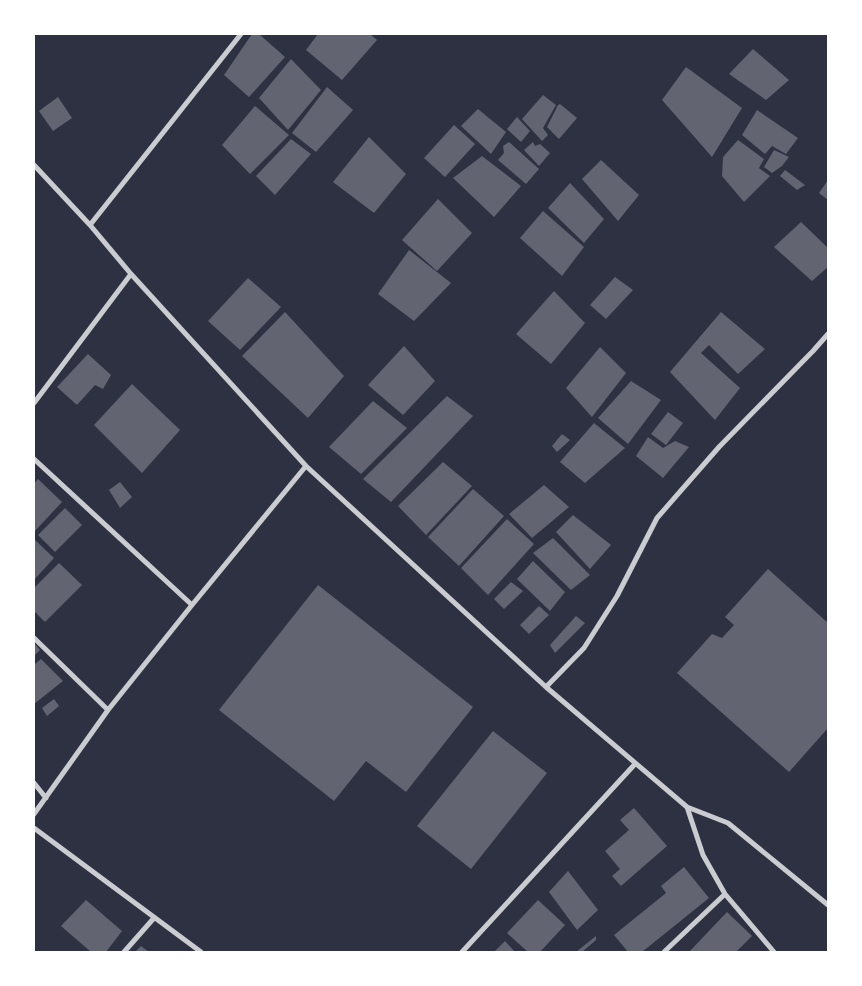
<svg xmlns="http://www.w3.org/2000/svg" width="862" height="986" font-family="Poppins,sans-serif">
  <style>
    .building { fill: #626471 }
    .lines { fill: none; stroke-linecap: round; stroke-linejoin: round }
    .minor { stroke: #caccd0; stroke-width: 5 }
  </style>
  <rect width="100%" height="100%" fill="#2d3142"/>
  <path class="building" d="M252,34H259L285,57L249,97L224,75Z
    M318,34H370L377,40L342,80L306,50Z
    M753,49L789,80L766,100L729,74Z
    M291,59L321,90L288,130L259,98Z
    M686,67L742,108L712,157L662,100Z
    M327,87L353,110L316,152L292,133Z
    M543,95L556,105L543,128L548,135L542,141L522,119Z
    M58,97L72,118L53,131L39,111Z
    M560,104L577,118L559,139L547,127L558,105Z
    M255,106L289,135L250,174L222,145Z
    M478,109L506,132L491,154L461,126Z
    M757,110L798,138L786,154L772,146L765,154L742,135Z
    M517,117L530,131L521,142L507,129Z
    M454,125L475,144L445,177L424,158Z
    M369,137L406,174L374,213L333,182Z
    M291,139L311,154L275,195L256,176Z
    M738,140L764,159L759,168L770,176L744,202L722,176L723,157Z
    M509,142L539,169L526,184L498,160L504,153L503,146Z
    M533,142L535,146L540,144L550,153L539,166L524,150Z
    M774,150L789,157L782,166L772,173L764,167Z
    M482,156L521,186L494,217L453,178Z
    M601,160L639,195L618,221L582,179Z
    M785,170L805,185L797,190L780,176Z
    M828,180V200L819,193Z
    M570,183L604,219L584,243L548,208Z
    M438,199L472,233L437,271L402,240Z
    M543,211L584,247L562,276L520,238Z
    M801,222L828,248V267L812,281L774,247Z
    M409,250L451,283L414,321L378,294Z
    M615,277L633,290L606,319L590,305Z
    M248,278L281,307L240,350L208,321Z
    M554,291L585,323L551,364L516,334Z
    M285,312L344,376L308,418L242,356Z
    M721,312L765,349L738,374L709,345L701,353L740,388L715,420L670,372Z
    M404,346L435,381L403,415L368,385Z
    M600,347L626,373L592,417L566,388Z
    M88,354L111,375L103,389L95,385L77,405L57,387Z
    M631,381L661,400L628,444L598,418Z
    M132,384L180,430L142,473L94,425Z
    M447,396L473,416L391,502L363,479Z
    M373,401L407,428L361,474L329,447Z
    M668,412L683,423L666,445L651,434Z
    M594,423L625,448L585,483L560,462Z
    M562,434L570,440L557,452L552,446Z
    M648,437L663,448L675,441L689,447L663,478L636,456Z
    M443,462L472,486L426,535L398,506Z
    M38,479L62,502L34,532V484Z
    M120,482L132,497L120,508L109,490Z
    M544,485L569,507L532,538L509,514Z
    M473,489L504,516L459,566L428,537Z
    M65,508L82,525L55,552L38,535Z
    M573,515L611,545L590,569L556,532Z
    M507,519L534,544L488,595L461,568Z
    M553,538L590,575L571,590L533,553Z
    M34,539L54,558L34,580Z
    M533,561L565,592L550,611L517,579Z
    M59,563L82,585L45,622L34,611V588Z
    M768,569L828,623V728L789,772L677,673L712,634L722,638L734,625L725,617Z
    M511,582L523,591L504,609L494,599Z
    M318,585L473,707L406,792L366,761L334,801L219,710Z
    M539,606L549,615L529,634L520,625Z
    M576,616L585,623L555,653L550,645Z
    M34,643L40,650L34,656Z
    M41,659L63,681L34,704V665Z
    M54,699L59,706L47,716L42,708Z
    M493,731L547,773L471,869L417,826Z
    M634,808L667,846L621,886L612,876L620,869L605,851L629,830L620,820Z
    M684,867L709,898L642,952H628L614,935L666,893L661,886Z
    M568,871L598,910L577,930L549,892Z
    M86,900L122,931L106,952H91L61,926Z
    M538,900L565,925L540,952H528L507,933Z
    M727,912L752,936L736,952H689Z
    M596,936V940L582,952H576Z
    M505,941L515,952H494Z
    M141,946L149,952H135Z"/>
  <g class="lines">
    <path class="minor" d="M34,165L90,225L131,274L306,466L546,687L687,807L703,855L725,894L774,952
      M90,225L241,34
      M34,403L131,274
      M34,459L192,605
      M34,638L108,710
      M546,687L584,648L617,596L657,518L719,447L813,351L828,334
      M34,783L46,798
      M687,807L728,823L828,905
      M34,814L108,710L192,605L306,466
      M34,828L201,952
      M124,952L154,918
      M462,952L635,764
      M664,952L725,894"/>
  </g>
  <rect width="862" height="986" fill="none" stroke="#ffffff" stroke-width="70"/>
</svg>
